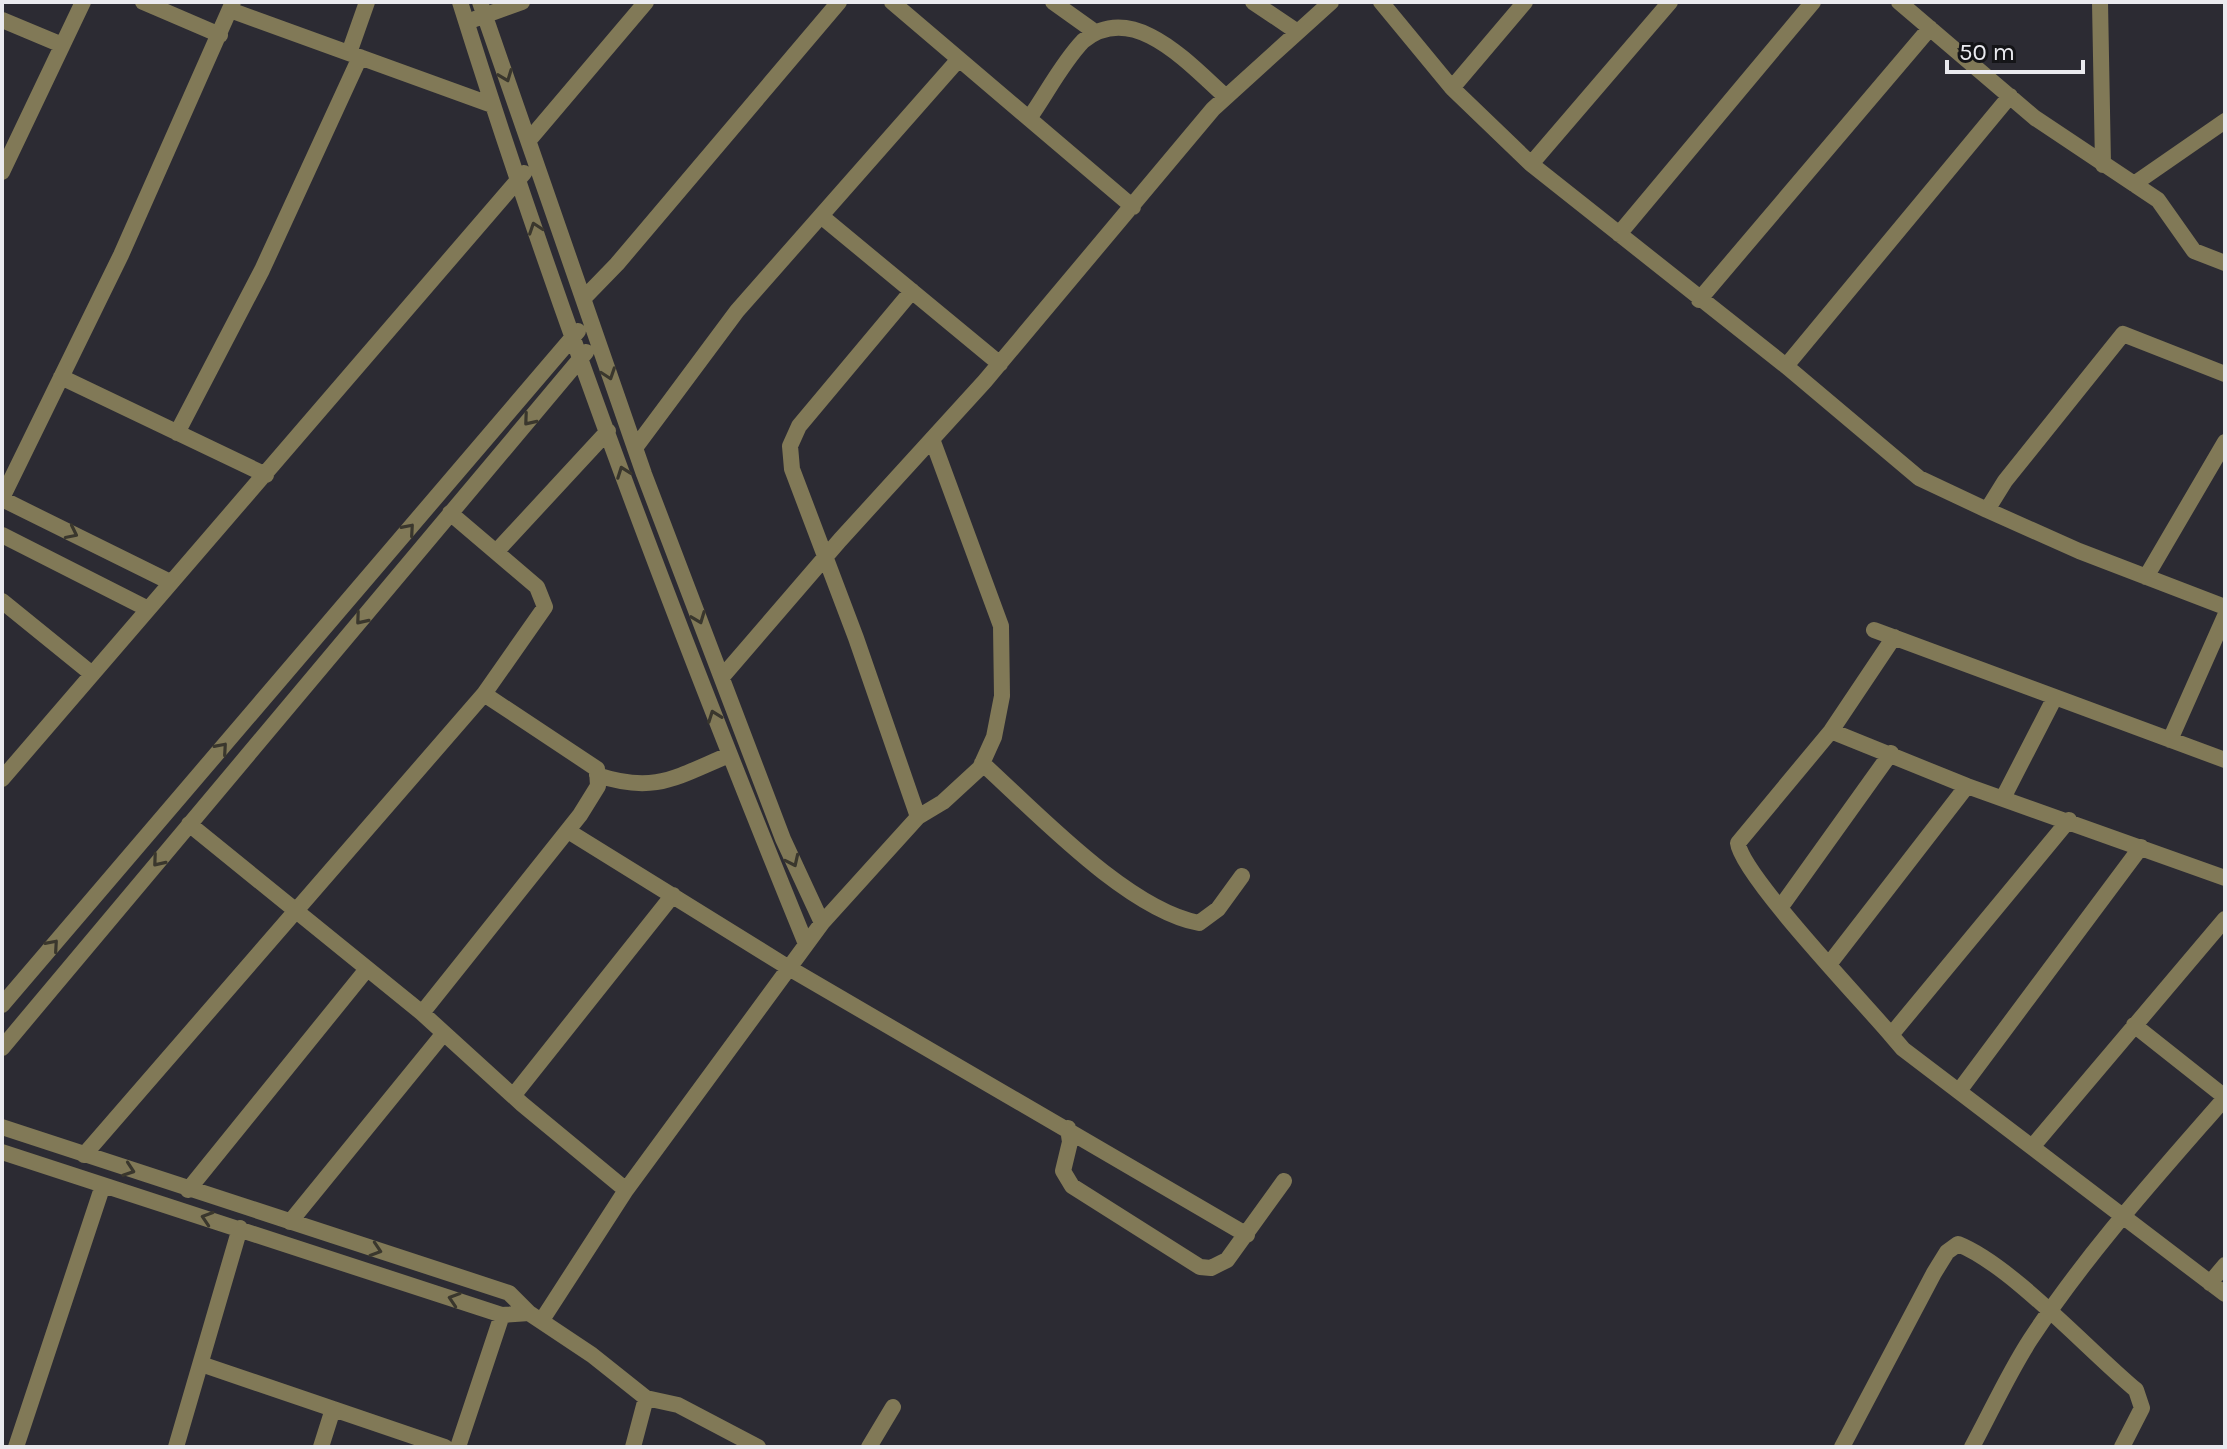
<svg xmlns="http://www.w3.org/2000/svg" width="2227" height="1449" font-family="Karla,sans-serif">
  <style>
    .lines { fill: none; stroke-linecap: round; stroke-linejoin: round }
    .minor { stroke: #817957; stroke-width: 16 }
    .oneway { stroke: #3a372d }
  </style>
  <rect width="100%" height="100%" fill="#2c2b33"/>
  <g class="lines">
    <path class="minor" d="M143,2L220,35
      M460,2C560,321 680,635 806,944
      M480,2L644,474L783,839L822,923
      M892,2L1133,207
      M1053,2L1095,32
      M1253,2L1296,31
      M1381,2L1452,88L1531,164L1786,366L1919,478L1987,510
      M1899,2L2035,118L2158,200L2194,251L2225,263
      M2100,2L2103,165
      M230,10L492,105
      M475,19L522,2
      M2,20L62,45
      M349,53L367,2
      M1452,88L1525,2
      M1030,117C1047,93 1062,63 1083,41C1133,0 1188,63 1226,97
      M529,140L646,2
      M1531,164L1670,2
      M2,172L83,2
      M2134,184L2225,121
      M821,216L1000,364
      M1619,234L1813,2
      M912,291L799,426L790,446L792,469L856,638L918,817
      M583,299L617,264L839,2
      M1699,300L1930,28
      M1786,366L2010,96
      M2225,374L2123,334L2005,481L1987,510L2079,551L2225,607
      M61,377L266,475
      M177,433L262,270L360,57
      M635,448L737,311L959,59
      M2,498L121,255L233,2
      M2,499L170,582
      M2,535L148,609
      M496,552L608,431
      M2146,577L2225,442
      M2,601L92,674
      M1874,630L2225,760
      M722,677L840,540L985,381L1213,109L1331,2
      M1831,731L1967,786L2225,878
      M2170,740L2225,616
      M982,763C1036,812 1128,910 1199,923L1218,909L1242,876
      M597,775C655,794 676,777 729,755
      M2,779L524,173
      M2003,798L2055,697
      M2069,820L1891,1035L1903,1049L2225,1294
      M189,824L422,1013L522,1104L626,1190
      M568,831L789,968L1247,1235
      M1780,908L1891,753
      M1830,963L1967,786
      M2,1005L578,331
      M422,1013L580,815L598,786L597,769L484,694L545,607L537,587L450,513
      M2134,1025L2225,1097
      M1891,1035C1864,1003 1741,874 1738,843L1831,731L1894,637
      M2,1048L586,352
      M1959,1091L2141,847
      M513,1096L673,895
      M2,1127L509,1293L529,1313L592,1355L646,1398L678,1405L758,1447
      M1068,1128L1070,1142L1063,1171L1072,1186L1200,1267L1211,1268L1227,1260L1284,1181
      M2032,1147L2225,919
      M2,1152L502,1315L529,1313
      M84,1155L484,694
      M188,1190L367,969
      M290,1222L444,1033
      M2210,1283L2225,1265
      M542,1320L626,1190L822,923L918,817L943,802L980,768L994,737L1002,696L1001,626L932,439
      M201,1364L445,1447
      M16,1447L103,1185
      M176,1447L240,1228
      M321,1447L333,1409
      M458,1447L502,1315
      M633,1447L646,1398
      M869,1447L893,1407
      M1842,1447L1934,1273L1947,1252L1958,1244C2011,1265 2088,1350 2136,1390L2142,1408L2122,1447
      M1972,1447C1991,1412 2008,1374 2030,1340C2087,1253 2157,1176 2225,1098"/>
  </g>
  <defs><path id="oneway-chevron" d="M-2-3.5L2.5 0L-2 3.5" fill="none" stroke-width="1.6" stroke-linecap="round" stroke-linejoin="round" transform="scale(2)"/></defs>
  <g class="oneway">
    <use href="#oneway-chevron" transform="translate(506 76) rotate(69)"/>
    <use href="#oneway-chevron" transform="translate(535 228) rotate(-109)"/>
    <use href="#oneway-chevron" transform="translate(609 374) rotate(71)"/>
    <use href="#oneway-chevron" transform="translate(529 420) rotate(130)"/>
    <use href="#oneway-chevron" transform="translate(623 472) rotate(-110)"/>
    <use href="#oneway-chevron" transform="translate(409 529) rotate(-49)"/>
    <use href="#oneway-chevron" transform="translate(72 533) rotate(26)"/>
    <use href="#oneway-chevron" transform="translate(699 618) rotate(69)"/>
    <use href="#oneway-chevron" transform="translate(361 619) rotate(130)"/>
    <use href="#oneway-chevron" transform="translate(714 716) rotate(-110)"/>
    <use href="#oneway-chevron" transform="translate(222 748) rotate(-49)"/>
    <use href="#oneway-chevron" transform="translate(158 861) rotate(130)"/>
    <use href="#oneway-chevron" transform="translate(793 861) rotate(65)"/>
    <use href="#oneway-chevron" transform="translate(53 945) rotate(-49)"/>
    <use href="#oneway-chevron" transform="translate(129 1170) rotate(19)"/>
    <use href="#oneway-chevron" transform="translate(207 1218) rotate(-162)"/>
    <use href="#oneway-chevron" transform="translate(376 1250) rotate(18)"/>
    <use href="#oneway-chevron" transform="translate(454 1299) rotate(-162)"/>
  </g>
  <rect width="2227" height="1449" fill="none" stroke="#eaeaef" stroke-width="8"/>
  <path d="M1947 60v12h136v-12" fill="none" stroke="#eaeaef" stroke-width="4"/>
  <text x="1959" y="60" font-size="24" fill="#eaeaef" stroke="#141417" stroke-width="6" paint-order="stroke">50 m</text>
</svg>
